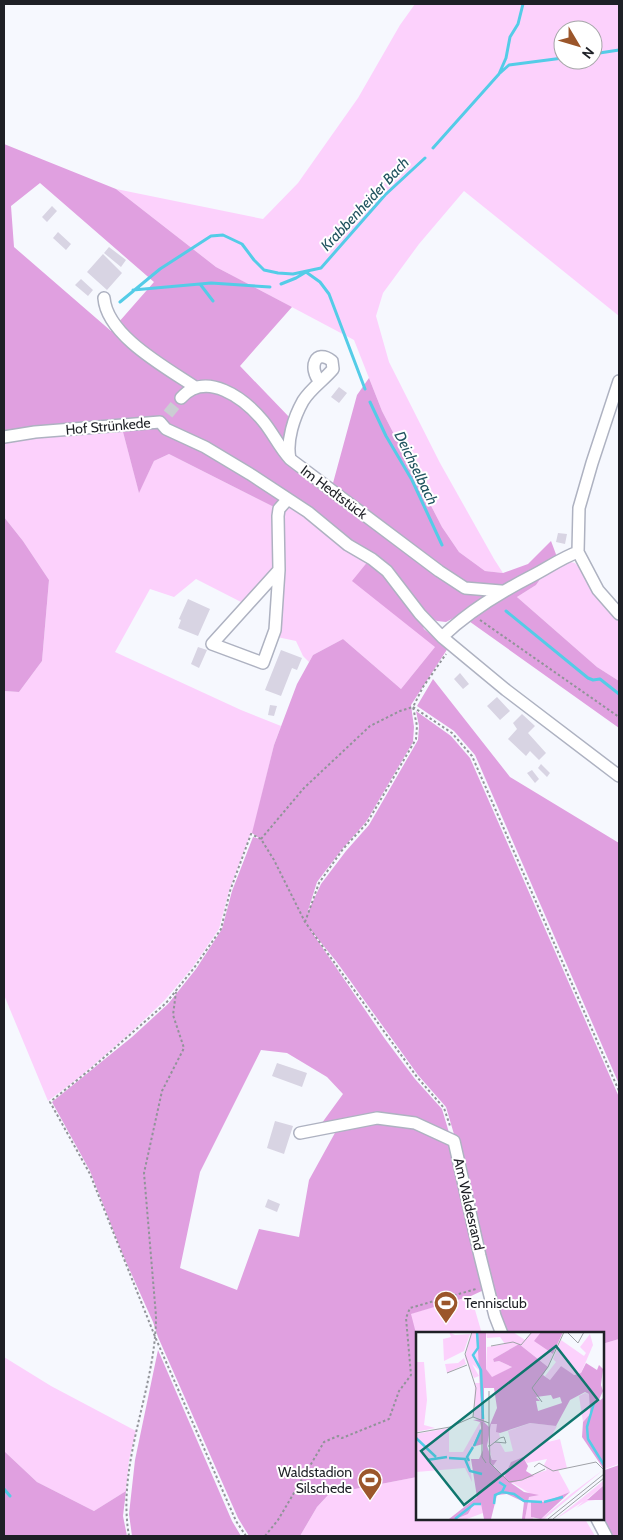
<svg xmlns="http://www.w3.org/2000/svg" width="623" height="1540" font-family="Cabin,sans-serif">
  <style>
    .green { fill: #fcd1fc; fill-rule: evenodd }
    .forest { fill: #e0a0e0; fill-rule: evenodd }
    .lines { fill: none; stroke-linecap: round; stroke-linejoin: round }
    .stream { stroke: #54cce7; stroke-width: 3 }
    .building { fill: #d8d4e3 }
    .minor-tunnel { stroke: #cbcdd3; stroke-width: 11; stroke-dasharray: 11 5.5; stroke-linecap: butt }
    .minor-casing { stroke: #aeb2c1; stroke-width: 14 }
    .path { stroke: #919399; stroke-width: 2; stroke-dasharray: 2.5 2.5; stroke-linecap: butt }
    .minor { stroke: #fff; stroke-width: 11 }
    .labels { text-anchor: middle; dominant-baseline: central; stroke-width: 4; stroke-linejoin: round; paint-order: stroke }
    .street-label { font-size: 14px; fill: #1e2026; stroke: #fff }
    .poi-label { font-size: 14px; fill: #1e2026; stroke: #fff; text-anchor: start }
    .water-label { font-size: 15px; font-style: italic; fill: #215460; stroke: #fff }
    .inset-river { fill: none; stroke: #54cce7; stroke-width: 2.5 }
    .inset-road { fill: none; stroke: #a0a2a8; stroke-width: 1 }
    .view { fill: #0f766e; fill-opacity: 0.15; stroke: #0f766e; stroke-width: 2.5 }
    .inset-edge { fill: none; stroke: #1e2026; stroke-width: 2.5 }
  </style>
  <rect width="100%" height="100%" fill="#f6f8fe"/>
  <path class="green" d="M415,4H619V316L464,191L419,244L383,293L376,316L389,362L440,463L494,559L503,573L485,571L459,552L442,527L382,411L354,340L216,267L116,189L263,219L298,183L358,98L400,25ZM563,30H593V60H563Z
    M123,432L139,492L154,461L169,454L276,508L274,567L243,603L196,579L174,597L150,589L115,652L241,710L281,726L274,745L253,832L250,835L229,891L219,929L192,968L164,1001L129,1034L81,1076L48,1101L4,995V691L19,692L42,661L49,580L23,541L4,517V441L38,435Z
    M289,508L317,523L369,560L353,581L436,646L401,689L343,639L313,655L309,662L303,656L296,641L277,637L283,513Z
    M566,561L575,563L581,569L588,584L598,596L619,618V681L597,667L517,597L536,585L546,571Z
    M471,1296L482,1334H417V1337L410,1314Z
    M619,1339V1464L602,1470V1344Z
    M4,1357L51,1386L136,1431L129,1460L126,1491L94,1511L37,1482L4,1451Z
    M417,1477V1519H585L595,1536H300L317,1507L329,1494Z"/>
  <path class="forest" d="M4,144L116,189L216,267L292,307L240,366L291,419L285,448L333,483L357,395L369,378L382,411L442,527L459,552L485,571L503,573L528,564L551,541L557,557L480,604L446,622L437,621L424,614L388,567L291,497L276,508L169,454L154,461L139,493L123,432V423L4,434ZM40,183L154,282L111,331L14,247L11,206Z
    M4,517L23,541L49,580L42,661L19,692L4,691Z
    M369,560L383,572L402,594L420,619L424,629L448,648L411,705L414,727L413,742L366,822L343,848L317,882L307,914L321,884L346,851L369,825L418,740L419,726L416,711L451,736L470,758L619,1097V1339L602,1344V1334H505L498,1315L456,1141L446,1107L418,1075L336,961L309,928L385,1039L415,1079L442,1109L450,1136L416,1119L385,1115L319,1127L343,1094L327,1077L287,1053L261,1050L200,1172L180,1268L237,1290L259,1229L299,1237L309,1180L336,1131L377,1122L414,1126L452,1143L486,1289L471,1296L411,1314L417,1337V1477L329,1494L317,1507L300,1536H249L238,1518L158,1337L153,1322L123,1255L90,1171L52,1102L132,1037L168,1004L196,969L222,929L232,891L253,837L260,839L252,833L274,745L297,684L313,655L343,639L401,689L435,647L352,581Z
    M546,571L536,585L517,597L597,667L619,681V728L466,619Z
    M433,679L510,777L619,843V1084L475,755L454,731L417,706Z
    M158,1350L232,1521L241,1536H132L129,1514L135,1460Z
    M4,1451L37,1482L94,1511L126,1491L123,1516L127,1536H4Z
    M619,1465V1536H612L602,1517V1471Z"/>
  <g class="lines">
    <path class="stream" d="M593,54L619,50
      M500,73L509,65L563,58
      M433,148L499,74L506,58L510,37L518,24L523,4
      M200,284L213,301
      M281,284L296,278L306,272L320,282L329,294L365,389
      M133,290L211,283L270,287
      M120,302L160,269L211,236L223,235L242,244L254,260L264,270L278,273L293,274L321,268L385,195L425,158
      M370,402L386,436L412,480L442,545
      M506,611L588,678L593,680L600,679L619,694
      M4,1489L10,1496"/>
  </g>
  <path class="building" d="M52,206L57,211L47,222L42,217Z
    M58,232L71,244L66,250L53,238Z
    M109,247L126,260L121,267L104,253Z
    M103,254L122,273L107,290L87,272Z
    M81,279L93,290L88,296L75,285Z
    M339,387L347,393L339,403L331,397Z
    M558,533L567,534L565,544L556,542Z
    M188,599L210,609L198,636L178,628L181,620L179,619Z
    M198,647L207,650L199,668L191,664Z
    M281,650L302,658L297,670L292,668L281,696L265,690Z
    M460,673L469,684L463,689L454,679Z
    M497,697L510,711L500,720L487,706Z
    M270,705L277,706L274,716L268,715Z
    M522,714L535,726L528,733L546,753L539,760L530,751L526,756L508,739L517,729L513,723Z
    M541,764L550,773L547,777L538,768Z
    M532,770L539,779L535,783L527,773Z
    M277,1063L307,1073L302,1087L272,1076Z
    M275,1121L293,1126L284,1154L267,1148Z
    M268,1199L280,1204L277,1212L265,1207Z"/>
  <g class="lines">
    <path class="minor-tunnel" d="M168,414L181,398"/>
    <defs>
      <path id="minor" d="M104,298C107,336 167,368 195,387
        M619,381L592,463L579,508L578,552L598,590L619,614
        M181,398C206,370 244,398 263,421C273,433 279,447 290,459L439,571L465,588L501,591
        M4,437L35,432L160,422L166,429L205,447L250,474L308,512L348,545L372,559L387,571L420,614L442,637
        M290,459C286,441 294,417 303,401C311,388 324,380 333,369L332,361C315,348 308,368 320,382
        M578,552C561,558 548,568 532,576C499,593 469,611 442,637L506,690L619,776
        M279,570L212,644L263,663L275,630L279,570L278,516L279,509L287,500
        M300,1133L377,1118L415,1123L454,1141L480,1256L495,1316L502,1334
        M597,1519L606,1536"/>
    </defs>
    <use href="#minor" class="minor-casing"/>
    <path class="path" d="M480,620L619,717
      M413,707L452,733L472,756L619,1091
      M261,839L304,788L370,726L400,711L413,707
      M305,922L319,883L343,849L367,823L416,739L417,726L413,707L423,687L446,654
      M129,1536C116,1462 156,1389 156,1316L144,1173L162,1091L184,1048L173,1015L176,992
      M246,1536L236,1521L156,1339L90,1174L50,1102L92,1068L166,1003L194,968L221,929L230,891L251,834L261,839L274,860L305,922L417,1077L444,1108L450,1126
      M265,1536L278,1520L324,1442L338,1436L342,1438L389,1419L399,1391L411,1375L406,1318L410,1308L476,1289"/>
    <use href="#minor" class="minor"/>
  </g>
  <defs>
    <symbol id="stadium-pin" viewBox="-11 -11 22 30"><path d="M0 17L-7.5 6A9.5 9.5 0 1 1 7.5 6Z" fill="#9b562b" stroke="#fff"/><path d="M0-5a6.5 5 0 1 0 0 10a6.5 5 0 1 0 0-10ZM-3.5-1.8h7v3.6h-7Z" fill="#fff"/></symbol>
  </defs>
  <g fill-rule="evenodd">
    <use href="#stadium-pin" x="432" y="1289" width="28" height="38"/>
    <use href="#stadium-pin" x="356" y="1466" width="28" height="38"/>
  </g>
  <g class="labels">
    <g class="street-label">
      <text transform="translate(108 426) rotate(-5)">Hof Strünkede</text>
      <text transform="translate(334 492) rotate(37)">Im Hedtstück</text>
      <text transform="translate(469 1204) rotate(77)">Am Waldesrand</text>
    </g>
    <g class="poi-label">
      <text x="464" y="1303">Tennisclub</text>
      <text x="352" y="1472" text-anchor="end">Waldstadion<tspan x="352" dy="16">Silschede</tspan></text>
    </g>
    <g class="water-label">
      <text transform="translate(365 204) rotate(-47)">Krabbenheider Bach</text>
      <text transform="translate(416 468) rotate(64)">Deichselbach</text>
    </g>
  </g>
  <g transform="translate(416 1332)">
    <rect width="188" height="188" fill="#f6f8fe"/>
    <path d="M33,0L39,3L54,2L48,19L28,29L27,7L35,5ZM56,0H61L64,39L56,32L63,44L58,46L49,25ZM70,0H97L109,8L116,0H125L119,9L137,22L132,35L103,12L77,27L78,30L83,29L96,35L76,46L70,37L71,15L89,12L84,5L71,6ZM174,2L177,13L165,41L156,43L145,34L134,48L129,44L140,30L137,27L145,8L168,24L170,21L164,15ZM48,26L50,32L31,41L29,32L42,31ZM0,30H8L11,68L8,93L19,96L0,100ZM59,51H64L65,88L58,85ZM169,61L173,62L174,82L167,90L163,64ZM64,90V99L53,119L56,150L49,136L0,140V102L33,96V120H47ZM75,91H81L84,106L78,110L84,111L89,120L97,119L92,99L114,91L141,94L132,110L144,107L151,136L142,138L154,160L128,170H115L117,187H109L113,165L118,164L95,150L131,138L128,133L131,127L111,131L107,125L95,130L88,145L77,133L80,128H76L72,110ZM187,138L128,187H125L155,162ZM187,149V154L171,167H187L172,169L160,176L168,169L140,187ZM65,172L67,181L51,187H40L52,182L57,173Z" fill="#fcd1fc"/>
    <path d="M61,0H70V37L76,45L96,35L83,29L78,30L77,27L103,12L132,35L127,43L134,48L145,34L158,43L165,41L170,31L181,38L183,33L187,37L185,53L187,59L182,70L187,66V136L166,105L167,90L174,82L173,62L169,60L154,68L140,94L114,91L84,101L80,100L81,92H75L71,114L76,128H81L77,134L88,145L95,130L107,125L112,134L110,139L118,144L95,151L108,160L123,163L113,165L109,187H106L108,170L91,162L81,163L75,187H68L65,172L57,173L52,182L40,187H33L61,165L55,127H63L67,118V112L56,115L65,96L64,90L57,88L65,87V76ZM68,56H78L81,76L73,95L68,90ZM135,63L137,67L144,65L146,71L122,79L120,69H124L120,65ZM125,0H147L137,22L118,9ZM187,154V168H171ZM154,160L125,187L115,185V169L128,170Z" fill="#e0a0e0" fill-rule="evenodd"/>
    <path class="inset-river" d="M61,0L62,16L57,23L65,38L67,87M178,71L171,95L172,107L188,133M0,106L20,125M58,114L65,98M33,126L49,127L54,139L66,142M11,128L31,125M53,129L51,125L57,115M83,150L89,154L86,160L98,162L108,169L126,170M128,170L147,165M78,172L79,163L86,160M39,187L58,172H65"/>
    <path class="inset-road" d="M151,0L162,11L168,0M75,14L97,10L105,13L116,0M31,41L51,33M126,70L116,56L132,35L148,0M57,85L73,91V59M66,90V125L70,131M73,91L74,131L93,150L106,148L129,137M0,101L34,95L57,85L60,56L49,22L56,0M72,114H74L84,106L88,105L90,111L79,110M118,135L123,131L137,139L180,130L188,138M132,187L188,142M137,187L188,146"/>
    <path class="view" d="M140,14L182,68L48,173L5,119Z"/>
    <rect width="188" height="188" class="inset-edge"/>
  </g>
  <rect width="623" height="1540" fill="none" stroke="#1e2026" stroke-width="10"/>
  <g transform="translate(578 45) rotate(128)"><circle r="24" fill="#ffffff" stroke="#a5a6a8"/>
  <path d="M0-4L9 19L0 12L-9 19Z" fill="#9b562b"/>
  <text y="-8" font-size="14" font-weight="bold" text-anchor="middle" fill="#1e2026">N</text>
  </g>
</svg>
